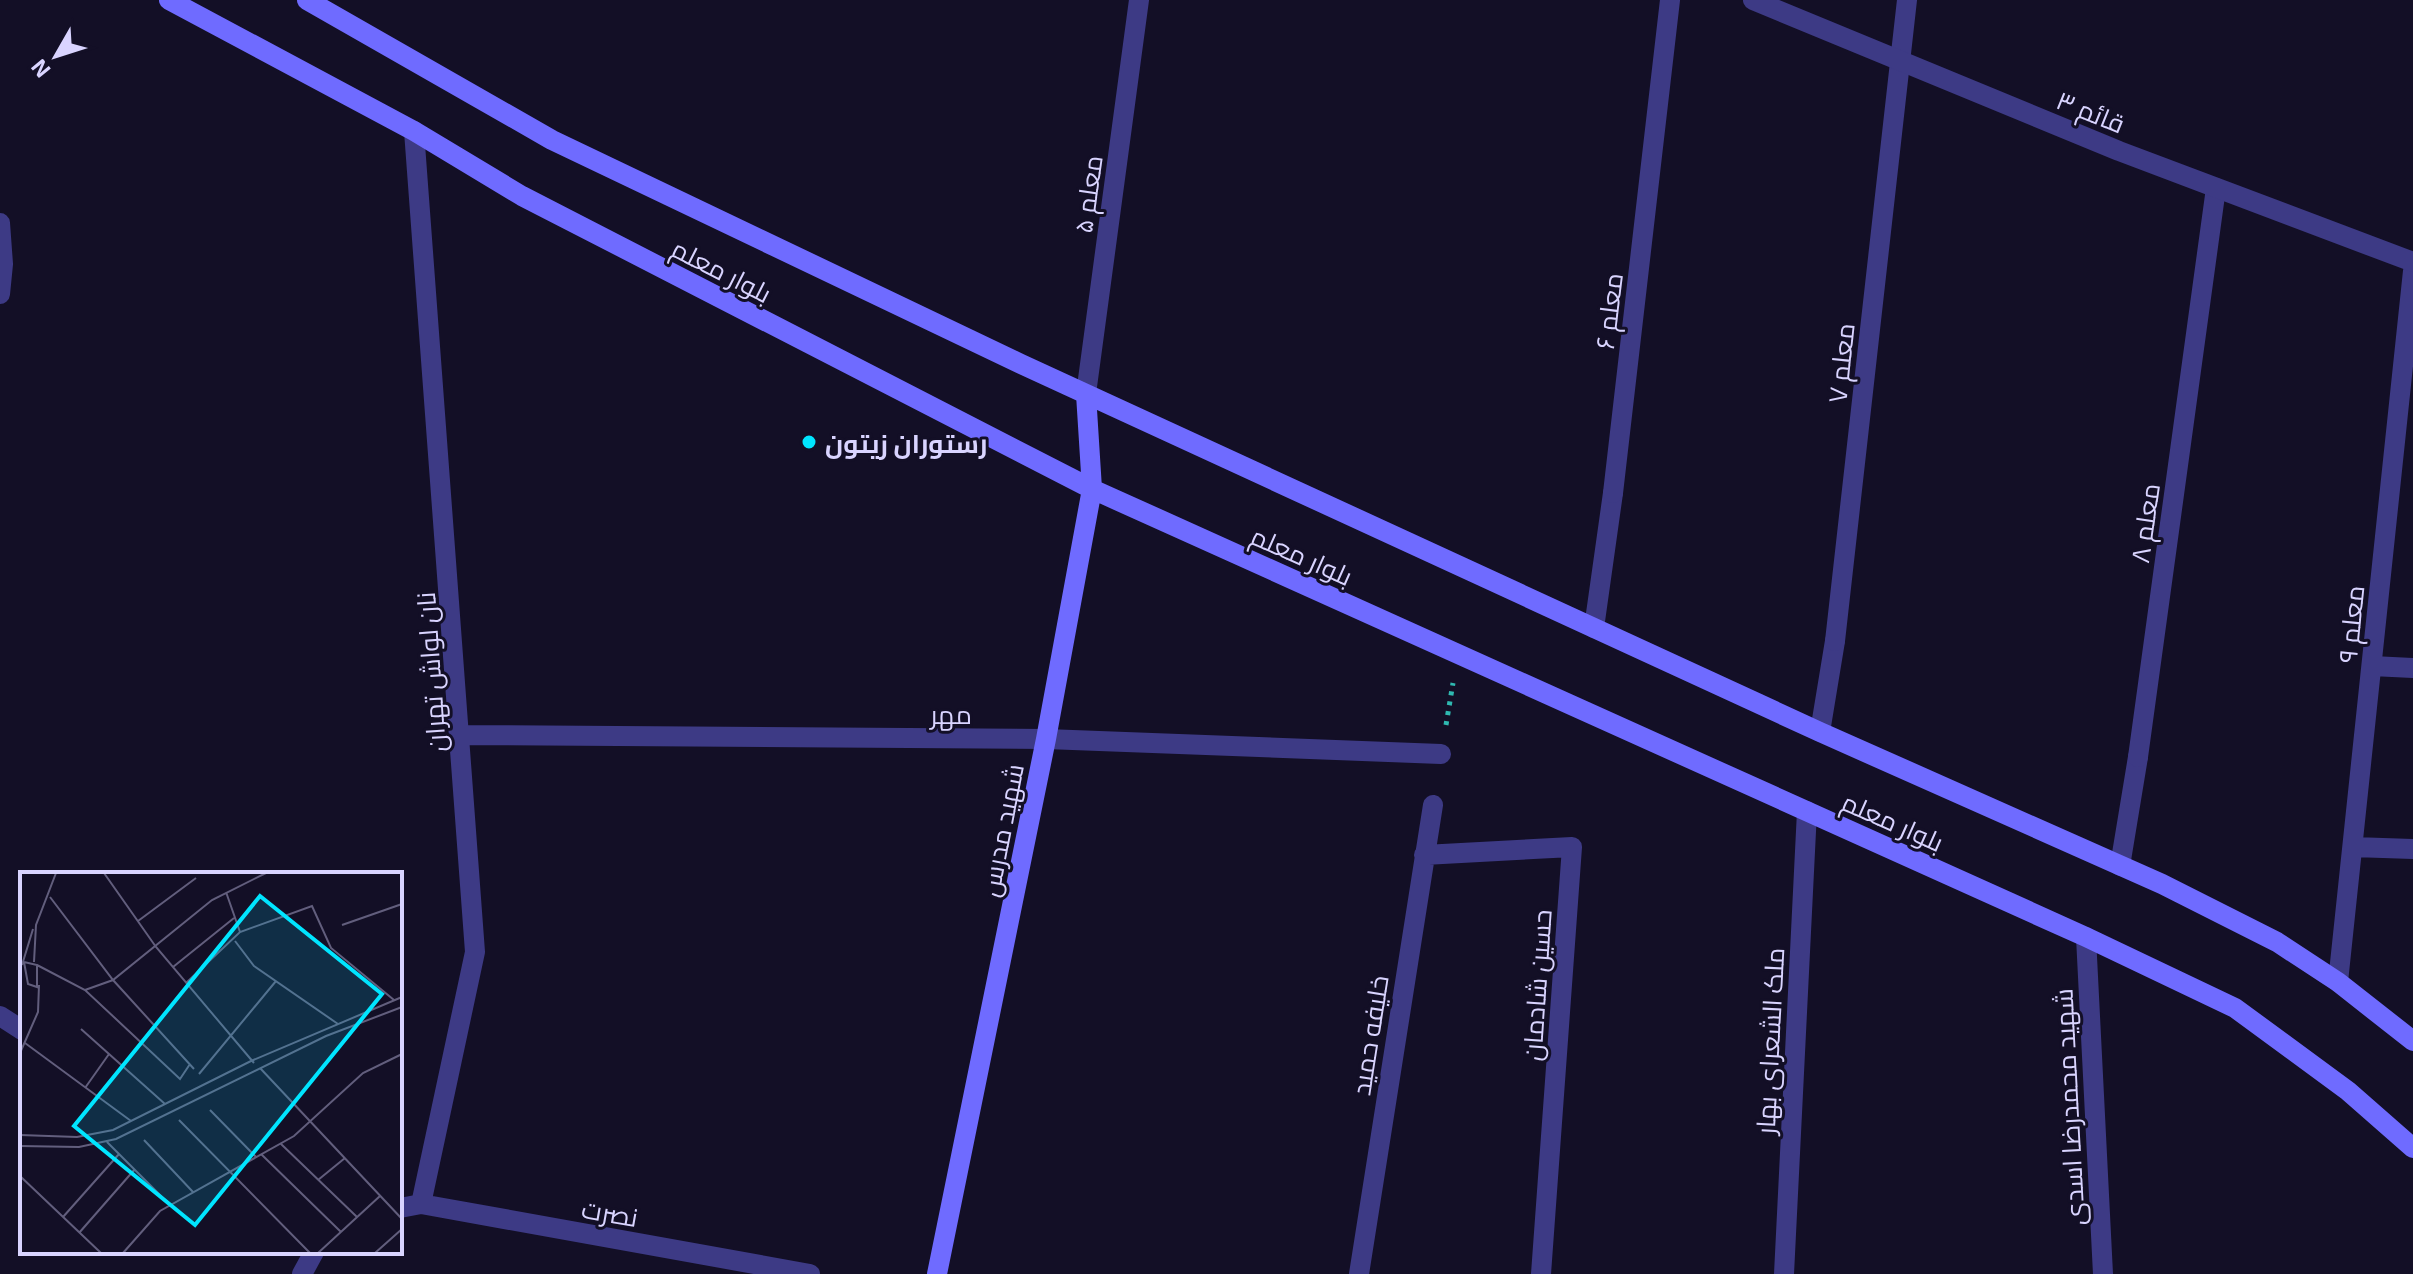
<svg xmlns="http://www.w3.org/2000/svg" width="2413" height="1274" font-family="'Exo 2',Cairo,sans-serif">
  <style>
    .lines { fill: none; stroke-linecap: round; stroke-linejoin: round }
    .path { stroke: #2fb8b0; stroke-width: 5; stroke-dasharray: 4 6; stroke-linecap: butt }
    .service { stroke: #3d3a85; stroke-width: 20 }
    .minor { stroke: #3d3a85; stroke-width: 20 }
    .tertiary { stroke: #3d3a85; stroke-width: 20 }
    .secondary { stroke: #6f6bff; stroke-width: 20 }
    .poi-dot { fill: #00e5ff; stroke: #130f26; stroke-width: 3 }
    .labels { text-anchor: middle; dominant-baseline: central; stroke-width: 6; stroke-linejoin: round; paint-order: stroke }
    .street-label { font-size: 26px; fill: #d9d4ff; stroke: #130f26 }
    .poi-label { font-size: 26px; font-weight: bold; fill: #d9d4ff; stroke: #130f26; text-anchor: start }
    .inset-road { fill: none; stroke: #625e7d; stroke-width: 2 }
    .view { fill: #00e5ff; fill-opacity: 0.15; stroke: #00e5ff; stroke-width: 4 }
    .inset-edge { fill: none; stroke: #d9d4ff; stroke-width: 4 }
  </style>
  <rect width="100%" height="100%" fill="#130f26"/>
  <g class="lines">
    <path class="path" d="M1446,725L1453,683"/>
    <path class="service" d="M1594,628L1613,493
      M1820,732L1835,641
      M2120,866L2138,757"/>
    <path class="minor" d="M414,131L475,952L421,1204
      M0,223L3,264L0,294
      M1613,493L1670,0
      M1835,641L1907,0
      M2372,666L2413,668
      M461,735L1046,739L1441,754
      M2138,757L2216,188
      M2353,847L2413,849
      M1424,855L1572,847L1541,1274
      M2086,937L2103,1274
      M2338,982L2413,271
      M0,1016L22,1030
      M400,1208L421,1204L810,1274
      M302,1274L314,1252
      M1359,1274L1433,805
      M1784,1274L1807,811"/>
    <path class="tertiary" d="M1753,0L2119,151L2413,262
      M1086,394L1139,0"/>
    <path class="secondary" d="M169,0L414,131L522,196L1092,489L2086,937L2235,1008L2348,1091L2413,1148
      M307,0L552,140L1021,364L1820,732L2162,884L2277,942L2338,982L2413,1041
      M937,1274L1046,739L1092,489L1086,394"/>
  </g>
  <circle class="poi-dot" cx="809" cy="442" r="8"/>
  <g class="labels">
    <g class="street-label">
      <text transform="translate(2091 111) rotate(22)">قائم ۳</text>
      <text transform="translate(1087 194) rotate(-82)">معلم ۵</text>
      <text transform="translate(722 270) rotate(27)">بلوار معلم</text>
      <text transform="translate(1608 311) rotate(-83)">معلم ۶</text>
      <text transform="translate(1840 363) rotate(-84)">معلم ۷</text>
      <text transform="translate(2144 523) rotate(-82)">معلم ۸</text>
      <text transform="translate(1302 555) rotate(24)">بلوار معلم</text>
      <text transform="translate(2350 624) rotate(-84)">معلم ۹</text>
      <text transform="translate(430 672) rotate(-94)">نان لواش تهران</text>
      <text x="951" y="713">مهر</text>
      <text transform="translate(1893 821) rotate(24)">بلوار معلم</text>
      <text transform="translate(1001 830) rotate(-79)">شهید مدرس</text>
      <text transform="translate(1536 985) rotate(-86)">حسین شادمان</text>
      <text transform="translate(1369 1035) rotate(-81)">خلیفه حمید</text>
      <text transform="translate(1769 1041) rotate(-87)">ملک الشعرای بهار</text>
      <text transform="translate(2068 1107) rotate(-93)">شهید محمدرضا اسدی</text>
      <text transform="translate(610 1212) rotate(10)">نصرت</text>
    </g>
    <g class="poi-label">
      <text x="825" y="442">رستوران زیتون</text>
    </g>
  </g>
  <g transform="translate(20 872)">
    <rect width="382" height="382" fill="#130f26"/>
    <path class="inset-road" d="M84,1L136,75L234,191M206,20L220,60M30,25L93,108L174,197M118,49L176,6M322,53L382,32M215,69L234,94L318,152M4,90L17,93V115L8,112ZM14,90L16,53L36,1M2,93L13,57M17,93L65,118L160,207L170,192M153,95L214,46M166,111L220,60L292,34L311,76L374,128M65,118L93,108L192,28L246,1M61,157L145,232M5,171L111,249M0,181L18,140L19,113M240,196L382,347M179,202L256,109M65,216L89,182M190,238L236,285M159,248L290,381M0,263L57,265L93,258L231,189L382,125M124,268L173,320M87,270L150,333M260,271L337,345M0,274L59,275L96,267L306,164L382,135M241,282L321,360M0,304L81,381M298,308L325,286M43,345L99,282M59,361L115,297M103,381L140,339L274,264L343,201L382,182M298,381L360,324M355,381L382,357"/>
    <path class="view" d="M240,24L362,122L175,353L54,254Z"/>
    <rect width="382" height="382" class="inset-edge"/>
  </g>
  <g transform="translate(56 56) rotate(231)" stroke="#130f26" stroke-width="6" paint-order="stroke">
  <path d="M0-6L14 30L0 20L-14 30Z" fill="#d9d4ff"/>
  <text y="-12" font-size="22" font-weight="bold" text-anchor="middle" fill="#d9d4ff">N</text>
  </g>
</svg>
